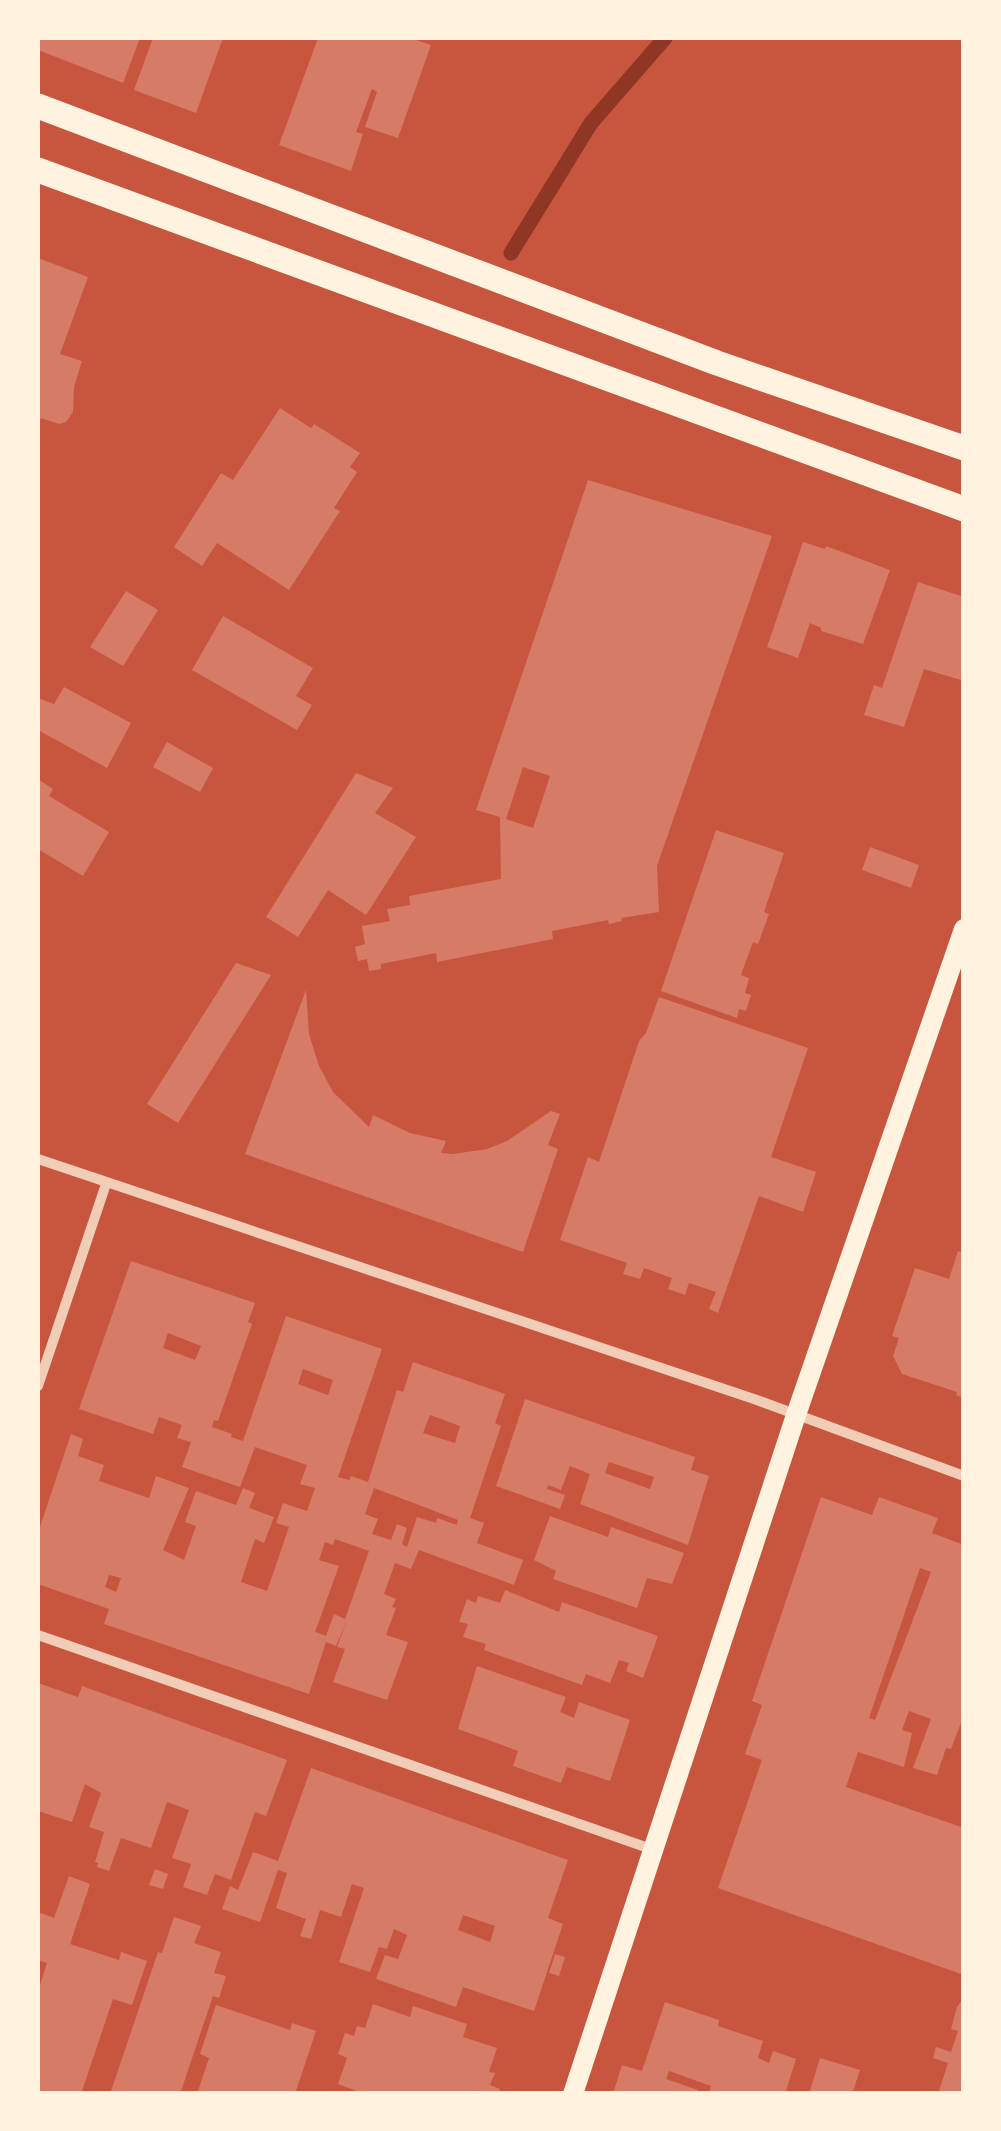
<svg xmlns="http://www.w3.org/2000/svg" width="1001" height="2131" font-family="'Alegreya Sans',sans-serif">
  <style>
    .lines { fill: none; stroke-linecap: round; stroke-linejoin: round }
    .stream { stroke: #8f3625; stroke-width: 15 }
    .building { fill: #d67c66; fill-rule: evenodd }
    .minor { stroke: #f1ccb7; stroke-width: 10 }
    .secondary { stroke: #fff3e0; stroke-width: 20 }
    .primary { stroke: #fff3e0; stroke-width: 25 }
  </style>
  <rect width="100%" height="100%" fill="#c8553d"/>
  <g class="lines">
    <path class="stream" d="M511,253L591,123L665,38"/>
  </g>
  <path class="building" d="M38,38H140L123,83L38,50Z
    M153,38H223L196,113L134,90Z
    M318,38H410L431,45L398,138L365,127L377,92L372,89L356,132L363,134L351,171L279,145Z
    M38,258L88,277L60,354L82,361L74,387L73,412L66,422L59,424L41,418L38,428Z
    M280,408L311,428L314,424L360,453L350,467L357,472L334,508L340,511L289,590L217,543L202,566L174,547L221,473L233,480Z
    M588,480L772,536L657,866L659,912L621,918L622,921L609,924L608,920L552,931L553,939L437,962L436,953L381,964V969L369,971L367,959L358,961L355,947L365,944L362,926L390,921L387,909L410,905L409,896L501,879L500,817L476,810ZM523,767L550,776L533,828L506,819Z
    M803,542L825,549L826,546L890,570L863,644L821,631V628L810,623L798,658L767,647Z
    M918,582L964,597V681L924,669L904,727L864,715L874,685L882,688Z
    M126,591L158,610L123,666L90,647Z
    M223,616L313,668L296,696L312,705L297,730L192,670Z
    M64,687L131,723L107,768L38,730V698L54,704Z
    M167,742L213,768L200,792L153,767Z
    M356,773L393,788L375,813L416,837L366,915L328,890L298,937L266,917Z
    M38,779L53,789L49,796L109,832L83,876L38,849Z
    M716,830L784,853L764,912L769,914L758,944L753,942L741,975L749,978L745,993L751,995L746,1011L739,1009L737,1018L661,991Z
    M870,847L919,865L911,888L862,870Z
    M236,963L271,975L178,1123L147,1104Z
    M306,990L309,1034L319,1066L333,1092L369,1127L373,1115L410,1133L446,1141L441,1153L453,1154L487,1149L507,1141L551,1111L560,1114L548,1145L558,1149L523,1252L245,1154Z
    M659,997L808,1048L771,1157L816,1172L803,1212L759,1196L718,1313L709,1309L716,1292L689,1283L685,1295L668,1289L672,1278L644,1268L640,1279L623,1274L627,1263L560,1240L588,1157L599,1162L639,1041L646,1033Z
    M958,1251L964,1253V1398L956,1395L957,1392L902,1374L893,1356L899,1338L892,1336L915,1268L949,1279Z
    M131,1261L255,1303L248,1322L252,1324L218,1421L214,1420L212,1427L232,1434L231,1437L243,1441L286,1316L382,1349L338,1477L349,1480L351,1476L368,1482L397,1390L403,1392L413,1362L505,1394L495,1423L501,1426L470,1518L484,1523L477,1543L523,1560L514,1585L419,1550L411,1569L395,1563L384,1594L396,1599L392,1607L396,1608L386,1635L408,1642L387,1700L333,1682L345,1649L337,1647L347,1620L336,1646L326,1642L309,1694L104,1624L109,1609L38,1584V1533L71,1434L83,1439L78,1456L104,1465L99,1481L149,1498L156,1476L189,1488L163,1550L184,1560L196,1526L185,1522L196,1491L236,1505L243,1488L255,1493L249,1508L274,1517L264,1543L255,1539L241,1582L267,1591L289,1527L276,1523L283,1503L307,1511L315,1488L300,1484L307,1465L255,1447L240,1487L182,1467L191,1442L177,1438L182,1425L159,1417L153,1434L79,1409ZM168,1333L201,1346L195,1360L163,1348ZM303,1369L333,1380L328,1395L298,1384ZM430,1415L460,1426L455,1443L423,1433ZM374,1488L458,1520L457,1525L437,1518L436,1523L417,1517L407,1547L402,1544L407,1528L397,1524L391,1540L372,1534L378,1519L365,1514ZM335,1539L369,1551L345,1619L334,1614L326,1636L315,1632L339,1566L319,1560L325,1542L333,1545ZM109,1575L121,1578L116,1592L105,1587Z
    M525,1399L695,1457L691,1470L709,1476L688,1545L580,1504L590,1474L570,1466L561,1490L548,1485L547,1489L565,1495L560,1509L496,1486ZM609,1462L654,1477L650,1489L605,1473Z
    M821,1497L872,1515L879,1497L938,1518L932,1533L964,1545V1715L951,1749L946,1748L937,1775L913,1768L931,1719L909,1711L902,1730L912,1733L904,1767L858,1752L846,1787L964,1828L961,1974L718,1888L762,1760L745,1754L762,1705L752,1701ZM920,1568L931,1572L875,1720L869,1718Z
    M550,1516L608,1537L611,1527L684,1553L672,1584L647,1578L637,1608L553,1579L556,1571L534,1560Z
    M505,1590L559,1612L562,1602L658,1636L643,1678L626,1671L629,1663L619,1660L610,1683L586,1674L582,1685L484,1650L486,1644L463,1637L468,1624L459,1622L467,1599L476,1603L478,1596L500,1603Z
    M477,1666L566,1697L560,1712L574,1718L579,1702L630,1720L610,1781L567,1767L561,1783L513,1766L518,1751L458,1729Z
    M38,1683L78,1697L82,1686L287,1760L266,1816L255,1812L231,1880L215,1874L207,1895L183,1887L191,1864L172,1858L189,1810L167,1802L151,1848L121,1838L109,1871L97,1867L98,1863L95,1862L104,1832L89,1827L101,1793L85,1784L72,1822L38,1811Z
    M311,1768L568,1860L548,1918L563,1924L534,2011L463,1987L456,2007L376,1979L385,1955L398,1959L407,1935L394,1929L387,1949L379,1947L370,1972L339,1962L364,1888L352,1884L341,1917L320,1910L311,1939L300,1936L306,1919L276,1908L287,1873L278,1870L260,1922L222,1909L230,1886L238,1890L253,1852L278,1861ZM463,1915L495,1926L490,1942L458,1930Z
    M155,1869L168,1874L163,1889L149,1885Z
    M69,1876L90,1884L70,1944L119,1960L121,1952L147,1961L132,2005L113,1999L81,2094H38V1991L47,1963L38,1960V1912L54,1918Z
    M174,1917L201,1926L194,1943L221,1952L214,1973L226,1976L219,1998L213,1996L180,2094H110L158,1952L162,1953Z
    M555,1954L565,1957L559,1976L549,1973Z
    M964,1997V2094H938L948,2063L933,2058L936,2047L951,2052L958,2031L951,2029L957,2007Z
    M665,2002L719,2020L718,2026L763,2041L758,2058L769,2063L773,2051L796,2059L785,2094H709L711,2086L669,2071L666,2079L698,2090L697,2094H613L622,2065L642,2071Z
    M373,2004L410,2017L413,2006L467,2024L463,2037L497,2048L489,2072L495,2073L490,2085L500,2089L499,2094H365L338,2084L347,2058L338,2054L345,2033L354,2036L357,2026L365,2028Z
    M216,2005L290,2030L292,2023L316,2031L295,2094H197L209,2058L200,2054Z
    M820,2058L860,2070L852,2094H809Z"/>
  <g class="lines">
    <path class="minor" d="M38,1159L754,1399L964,1476
      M38,1386L106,1184
      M38,1635L654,1850"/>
    <path class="secondary" d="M573,2094L796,1415L964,929"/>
    <path class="primary" d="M38,106L717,363L964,448
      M38,170L964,509"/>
  </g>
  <rect width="1001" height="2131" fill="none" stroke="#fff3e0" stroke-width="80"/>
</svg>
